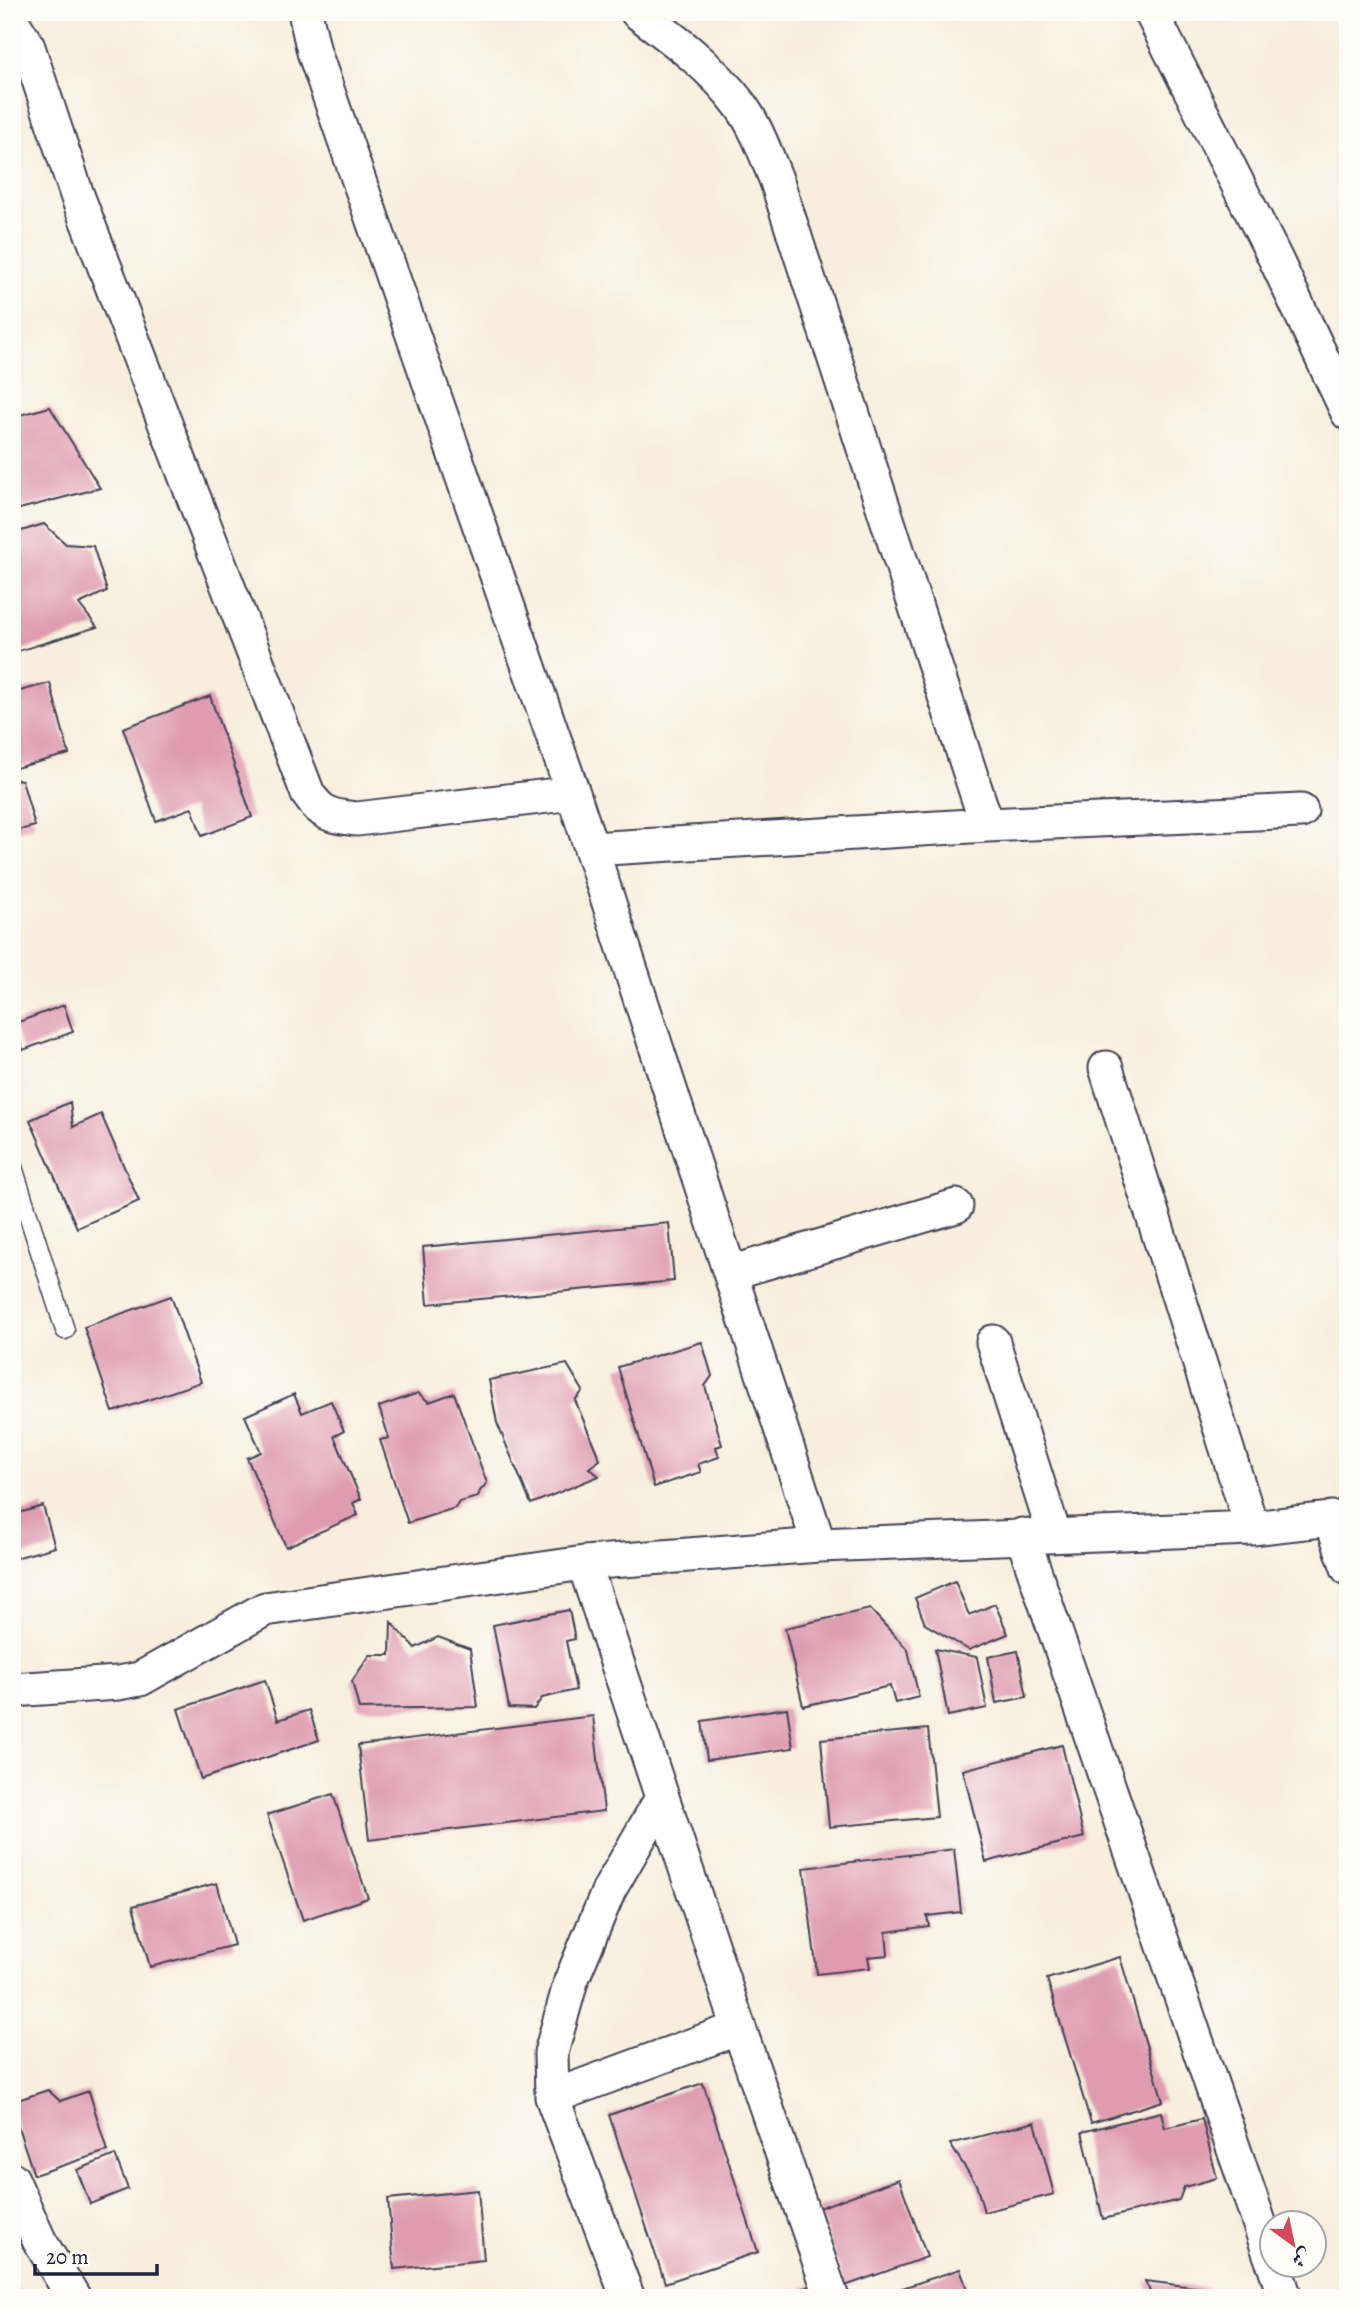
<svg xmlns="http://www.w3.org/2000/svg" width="1360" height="2310" font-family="Alegreya,Amiri,serif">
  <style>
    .building { fill: #df9cb1 }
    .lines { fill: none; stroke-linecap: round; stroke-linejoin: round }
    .service-casing { stroke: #424153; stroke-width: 21 }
    .minor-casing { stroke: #424153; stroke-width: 37 }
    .service { stroke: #fff; stroke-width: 18 }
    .minor { stroke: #fff; stroke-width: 33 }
  </style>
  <rect width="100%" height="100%" fill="#fdfcf7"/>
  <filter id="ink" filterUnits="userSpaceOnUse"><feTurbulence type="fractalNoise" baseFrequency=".0143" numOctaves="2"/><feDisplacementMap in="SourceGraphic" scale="14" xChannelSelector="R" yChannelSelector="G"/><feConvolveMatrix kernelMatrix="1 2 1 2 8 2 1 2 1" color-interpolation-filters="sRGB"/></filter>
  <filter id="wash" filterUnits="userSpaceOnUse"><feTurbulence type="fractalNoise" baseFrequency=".00686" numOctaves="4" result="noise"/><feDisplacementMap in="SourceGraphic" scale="28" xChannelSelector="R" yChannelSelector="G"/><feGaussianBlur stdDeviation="1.57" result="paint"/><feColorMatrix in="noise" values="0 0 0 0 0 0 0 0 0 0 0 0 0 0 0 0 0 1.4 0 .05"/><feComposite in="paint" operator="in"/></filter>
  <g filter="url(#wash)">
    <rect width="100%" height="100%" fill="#f7eedd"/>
    <g id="blocks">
      <path class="building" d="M50,407L100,488L12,511V417Z
        M44,524L66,544L93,546L107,591L79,604L97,627L12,653V534Z
        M50,683L69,754L12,769V693Z
        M210,696L252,817L202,836L192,808L156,821L123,728Z
        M12,779L22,780L35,826L12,832Z
        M64,1005L73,1032L23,1050L13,1024Z
        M70,1102L73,1127L101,1114L139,1201L77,1228L30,1120Z
        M669,1223L674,1281L428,1304L423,1247Z
        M171,1296L201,1382L113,1412L84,1327Z
        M702,1342L712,1376L705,1386L722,1445L716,1447L719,1457L698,1464L701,1472L654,1487L618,1367Z
        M567,1364L583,1391L575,1400L600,1460L589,1468L599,1476L531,1504L497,1423L489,1380Z
        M418,1393L429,1402L454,1393L487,1483L480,1491L478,1497L459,1502L455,1508L408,1523L380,1440L389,1438L379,1407Z
        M294,1394L302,1413L331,1401L344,1431L334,1436L361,1499L353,1503L358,1515L286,1547L247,1458L261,1452L245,1416Z
        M43,1506L55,1547L12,1559V1515Z
        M955,1581L969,1615L995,1604L1008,1634L969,1650L925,1624L915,1598Z
        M870,1609L908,1650L919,1697L895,1703L890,1686L803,1706L785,1628Z
        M569,1610L575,1639L566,1641L576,1690L542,1698L534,1709L509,1708L493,1625Z
        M391,1622L415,1648L438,1637L470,1649L478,1707L359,1709L352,1681L370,1655H390Z
        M935,1649L977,1657L987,1708L948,1716Z
        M1018,1651L1027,1697L996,1703L988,1657Z
        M265,1680L278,1720L309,1710L319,1740L201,1779L178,1709Z
        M787,1708L793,1748L707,1760L702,1721Z
        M593,1716L604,1811L369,1840L358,1745Z
        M928,1729L937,1817L829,1827L821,1739Z
        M1062,1745L1084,1837L986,1862L963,1770Z
        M333,1794L368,1898L303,1920L267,1815Z
        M954,1849L961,1912L927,1916L929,1926L886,1932L888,1955L868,1957L870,1968L817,1974L804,1868Z
        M217,1883L234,1945L150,1967L133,1906Z
        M1120,1957L1163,2101L1091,2123L1047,1979Z
        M703,2083L758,2252L665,2283L609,2115Z
        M48,2090L60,2101L89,2091L107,2151L34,2175L12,2109V2102Z
        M1161,2112L1165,2128L1202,2119L1217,2178L1184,2187L1179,2200L1103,2219L1082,2132Z
        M1035,2122L1054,2194L984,2212L976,2184L950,2144Z
        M115,2155L128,2189L90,2204L77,2170Z
        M899,2179L927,2257L845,2286L818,2208Z
        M478,2190L484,2260L394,2269L388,2199Z
        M960,2269L970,2298H875V2297Z
        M12,2271H13L20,2298H12Z
        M1145,2281L1251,2294L1250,2298H1153Z
        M813,2286L816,2298H767L766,2297Z"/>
    </g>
  </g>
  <g filter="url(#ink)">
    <use href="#blocks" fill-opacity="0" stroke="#424153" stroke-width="2"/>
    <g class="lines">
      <defs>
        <path id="service" d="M12,1164L65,1330"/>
        <path id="minor" d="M305,12L314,52L573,793L819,1545
          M637,12C675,40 713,68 741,106C757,128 766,155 776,179L987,825
          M1151,12L1275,258L1348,413
          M12,21L28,47L77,195L308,794C323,816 332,816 357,819L573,793
          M591,849L987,825L1301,811
          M1106,1068L1252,1528
          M730,1273L956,1206
          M993,1342L1054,1534
          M1331,1518L1348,1568
          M1022,1535L1272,2260
          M584,1563L739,2028L832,2298
          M12,1690L118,1683L140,1679L265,1609L584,1563L819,1545L1252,1528L1348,1517
          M552,2097L739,2028
          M12,2179L39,2240L74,2298
          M1274,2264L1285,2298
          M628,2298L552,2097L551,2053L571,1981L609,1890L662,1798"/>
      </defs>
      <use href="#service" class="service-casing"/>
      <use href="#minor" class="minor-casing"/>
      <use href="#service" class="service"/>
      <use href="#minor" class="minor"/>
    </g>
  </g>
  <rect width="1360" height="2310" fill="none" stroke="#fdfcf7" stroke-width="42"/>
  <g transform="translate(1293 2244) rotate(147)"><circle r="33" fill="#fdfcf7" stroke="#a5a5ac" stroke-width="2"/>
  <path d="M0-5L12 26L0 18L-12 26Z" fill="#d1495b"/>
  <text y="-10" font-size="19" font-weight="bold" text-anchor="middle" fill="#22223b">ش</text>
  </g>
  <path d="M35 2264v10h122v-10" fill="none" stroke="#22223b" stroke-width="3.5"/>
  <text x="46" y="2264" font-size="21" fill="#22223b" stroke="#fdfcf7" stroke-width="5" paint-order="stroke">20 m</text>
</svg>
